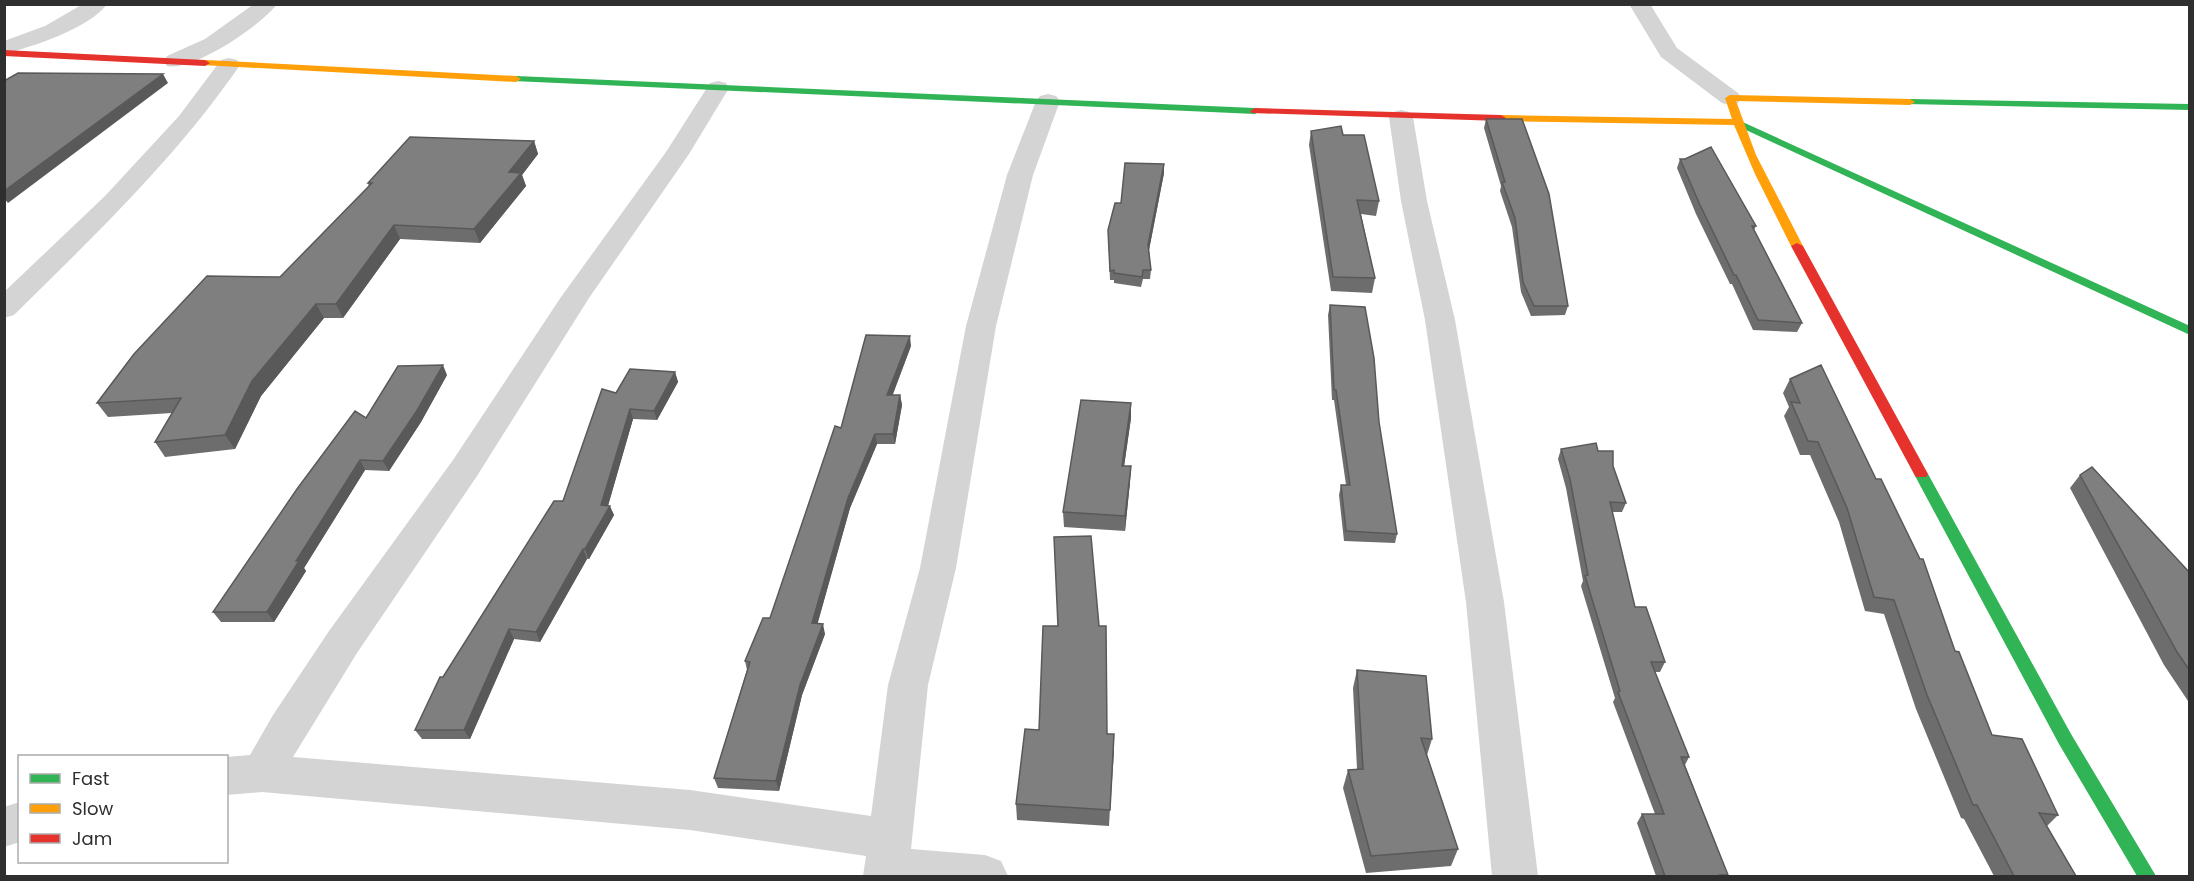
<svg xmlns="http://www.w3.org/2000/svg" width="2194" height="881" font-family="Poppins,sans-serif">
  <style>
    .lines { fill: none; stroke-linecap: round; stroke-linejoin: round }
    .street { fill: #d4d4d4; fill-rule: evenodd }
    .fast { fill: #30b455; fill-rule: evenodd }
    .slow { fill: #ff9f0a; fill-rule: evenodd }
    .jam { fill: #e5322d; fill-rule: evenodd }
    .wall { fill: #6d6d6d }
    .shaded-wall { fill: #595959 }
    .building { fill: #7f7f7f; stroke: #595959; stroke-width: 1.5 }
  </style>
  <rect width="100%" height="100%" fill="#fff"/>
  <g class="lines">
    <path class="street" d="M83,4H107C90,28 32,47 4,54V41L45,26Z
      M254,4H277C262,25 192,72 167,66L164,61L167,56L205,39Z
      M1629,4H1650L1677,48L1738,93L1742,98L1738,103L1730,105L1722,103L1661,57Z
      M229,58L237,60L240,65C176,158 94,236 14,315L4,318V292L105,196L179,116L221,60Z
      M718,81L726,83L729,88L689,154L589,298L477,476L357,653L293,757L690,790L871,816L888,685L920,568L966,326L1007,175L1036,101L1040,96L1048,94L1056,96L1060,101L1033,175L996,326L956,568L928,685L911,849L985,855L1001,861L1008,876H863L866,856L690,830L262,792L226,795V757L250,755L273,715L329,631L453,460L561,297L666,152L710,83Z
      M1401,110L1409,112L1413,117L1427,201L1455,320L1504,602L1538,876H1492L1466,602L1425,320L1401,201L1389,117L1393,112Z
      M20,802V842L4,847V807Z"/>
    <path class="fast" d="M516,76L1255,108L1260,111L1255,114L513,81L511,79Z
      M1910,99L2190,104V110L1907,104V100Z
      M1736,119L2190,326V335L1733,124V120Z
      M1921,469L1928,474L2071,734L2156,876H2137L2059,744L1914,474Z"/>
    <path class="slow" d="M205,60L516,76L521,79L516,82L202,65V61Z
      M1730,95L1910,99L1915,102L1910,105L1736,101L1756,155L1803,246L1797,249L1791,246L1755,174L1734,125L1501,121L1496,118L1501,115L1732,119L1725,98Z"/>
    <path class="jam" d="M4,50L205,60L210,63L205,66L4,56Z
      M1255,108L1501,115L1506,118L1501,121L1252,113L1250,111Z
      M1797,243L1803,246L1928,474L1926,477H1916L1914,474L1791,246Z"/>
  </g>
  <path class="wall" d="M1486,119L1568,306L1565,315L1531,316L1521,292L1512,227L1500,191L1501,186L1484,128Z
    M1311,131L1343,135L1379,201L1376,216L1361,214L1375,278L1372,293L1331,291L1309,145Z
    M534,141L538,154L522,175L526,186L480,243L400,239L343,318H324L261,396L235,449L165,457L155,442L172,413L108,417L97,403L280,277L369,187L368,183Z
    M1680,159L1756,226L1754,230L1802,323L1797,332L1753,330L1732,284H1730L1696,214L1677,168Z
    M1164,164V173L1149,250L1151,270L1150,279H1143L1141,287L1114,283V280H1110L1108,230L1121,203Z
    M1330,305L1379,422L1397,534L1395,543L1344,541L1339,495L1341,485H1346L1334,400H1332L1328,315Z
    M911,346L892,395H900L902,405L895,444H877L850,508L817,624L825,634L802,695L779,791L718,788L714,778L747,670L745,661L770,618Z
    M675,372L678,382L657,420L633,419L608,505L614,515L589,559H587L540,642L514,639L470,739H422L415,730L443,677L563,501L616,393Z
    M447,375L421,422L389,471L365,470L304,568L306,571L274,622H221L213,612L366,418Z
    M1790,379L1955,651L1992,735L2058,815L2047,826L2076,876H1994L1964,819L1961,818L1916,709L1884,614L1865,611L1839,522L1810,455H1800L1784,416L1789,407L1783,393Z
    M1131,418L1124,466H1131L1130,482L1125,531L1064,527L1063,512Z
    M1561,449L1598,451L1613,466L1626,503L1622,512H1612L1635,607L1665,662L1660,672H1655L1689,757L1685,765L1728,875L1727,876H1656L1637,823L1642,814H1655L1613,702L1615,698L1581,586L1583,581L1566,488L1558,459Z
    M2080,475L2190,573V704L2164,665L2070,488Z
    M1357,670L1432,739L1427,755L1458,849L1451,866L1366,873L1343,788L1348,770L1357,769L1353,688Z
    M1107,734H1114L1109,826L1017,820L1016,804Z"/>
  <path class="shaded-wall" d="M163,74L168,83L8,203L4,198V191Z
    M534,141L538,154L522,175L526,186L480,243L474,229L509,172Z
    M1164,164V173L1148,255V245Z
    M394,225L400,239L343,318L336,304Z
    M316,304L324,318L261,396L235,449L225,435L252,381Z
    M910,336L911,346L889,405L887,395Z
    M443,365L447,375L421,422L389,471L383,461Z
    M675,372L678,382L657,420L654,411Z
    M900,395L902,405L895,444L893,434Z
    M1131,403V418L1122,481V466Z
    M630,409L633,419L606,513L610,506L614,515L589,559L585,549Z
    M875,434L877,444L850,508L815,633L812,623L848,498Z
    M360,460L365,470L304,568L306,571L274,622L267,612L296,561Z
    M1131,466L1130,482L1125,531V516Z
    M583,549L587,559L540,642L536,632Z
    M823,624L825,634L802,695L779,791L776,781L800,685Z
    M509,629L514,639L470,739L464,730Z
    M1114,734V751L1109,826L1110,810Z"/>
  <path class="building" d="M18,73L163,74L4,191V81Z
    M1486,119H1522L1549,194L1568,306H1534L1523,282L1515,218L1502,182H1505Z
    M1341,126L1343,135H1364L1379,201L1357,200L1375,278L1333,277L1311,131Z
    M410,137L534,141L509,172L521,173L474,229L394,225L336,304H316L252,381L225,435L155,442L181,398L97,403L134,354L207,276L280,277L372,183H368Z
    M1711,147L1756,226H1752L1802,323L1758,320L1736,275H1734L1700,205L1680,159H1685Z
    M1125,163L1164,164L1148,245L1151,270H1143L1142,277L1114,273V270L1110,271L1108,230L1115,203H1121Z
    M1330,305L1365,307L1374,358L1379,422L1397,534L1346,531L1341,485H1350L1336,390H1334Z
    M866,335L910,336L887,395H900L893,434H875L848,498L812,623L823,624L800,685L776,781L714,778L750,662L745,661L763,618H770L835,426L841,428Z
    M443,365L416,412L383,461L360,460L296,561H299L267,612H213L297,489L355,411L366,418L398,366Z
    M1821,365L1876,479H1881L1920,559H1923L1955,651L1959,652L1992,735L2022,739L2058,815L2039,813L2076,876H2014L1977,805H1973L1927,695L1894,600L1874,597L1847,508L1818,442L1808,441L1791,402L1800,403L1790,379Z
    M630,369L675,372L654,411L630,409L601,505L610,506L585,549H583L536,632L509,629L464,730H415L440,677H443L554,501H563L602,389L616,393Z
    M1081,400L1131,403L1122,466H1131L1125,516L1063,512Z
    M1596,443L1598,451H1613V466L1626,503L1610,502L1635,607H1646L1665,662H1651L1689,757H1681L1728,875H1720L1721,876H1665L1642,814H1664L1618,692L1620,691L1585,576L1588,575L1570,479L1561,449Z
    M2092,467L2190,573V671L2177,652L2080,475Z
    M1091,536L1099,626H1106L1107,734H1114L1110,810L1016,804L1025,729L1039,730L1043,626H1058L1054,537Z
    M1357,670L1426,676L1432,739L1421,738L1458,849L1371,856L1348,770L1363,769Z"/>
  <rect width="2194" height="881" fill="none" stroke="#2f2f2f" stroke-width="12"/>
  <rect x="18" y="755" width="210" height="108" fill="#ffffff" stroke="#acacac" stroke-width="1.5"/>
  <rect x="30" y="774" width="30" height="9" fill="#30b455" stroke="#acacac" stroke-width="1.5"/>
  <text x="72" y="785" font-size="18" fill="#2f2f2f">Fast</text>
  <rect x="30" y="804" width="30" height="9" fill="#ff9f0a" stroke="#acacac" stroke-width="1.5"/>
  <text x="72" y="815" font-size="18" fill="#2f2f2f">Slow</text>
  <rect x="30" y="834" width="30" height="9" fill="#e5322d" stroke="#acacac" stroke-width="1.5"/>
  <text x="72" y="845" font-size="18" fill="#2f2f2f">Jam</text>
</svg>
